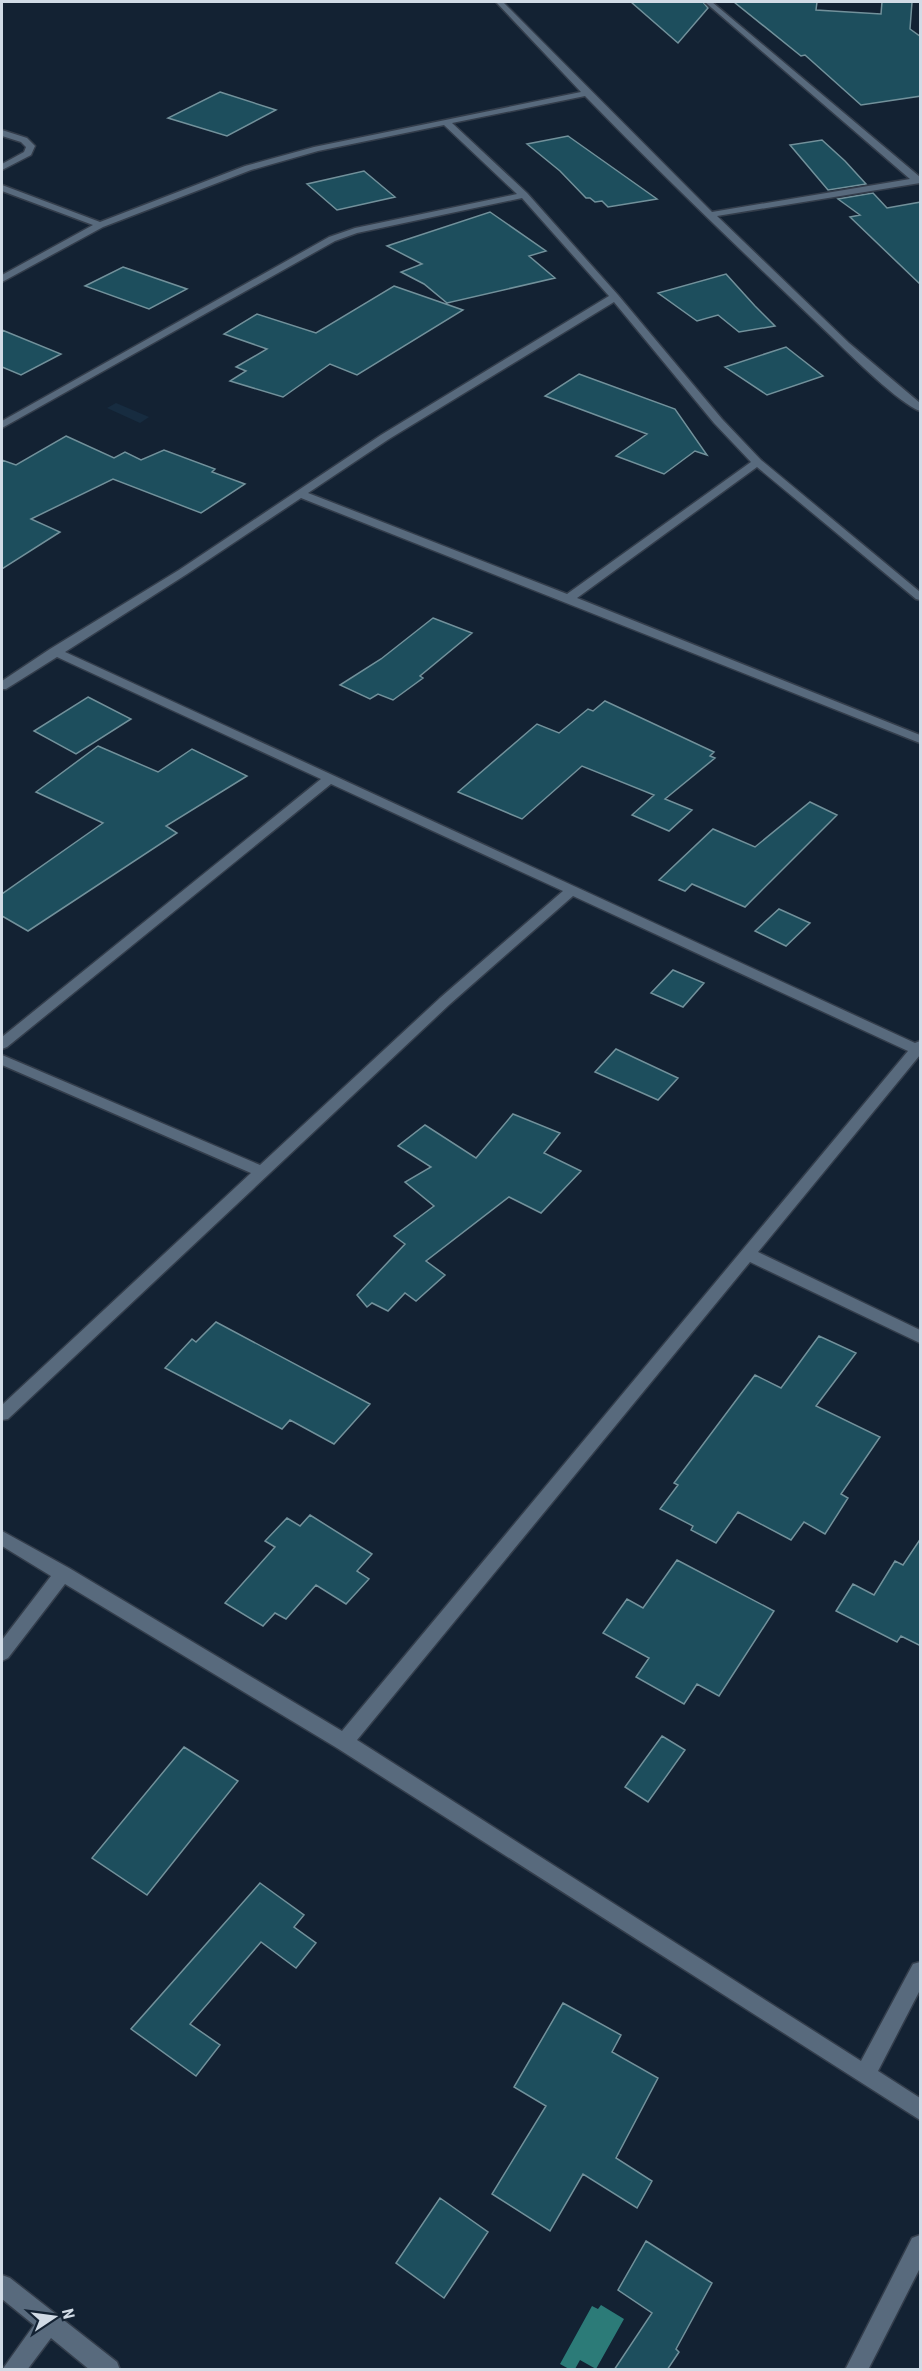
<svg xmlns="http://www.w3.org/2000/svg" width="922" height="2371" font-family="'Roboto Condensed',sans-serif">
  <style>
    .built { fill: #172c40 }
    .water { fill: #2c7b78 }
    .building { fill: #1d4e5d; stroke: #72919b; stroke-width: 1.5 }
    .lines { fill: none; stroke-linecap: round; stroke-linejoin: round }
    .minor-casing { stroke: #333d4b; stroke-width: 3 }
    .minor { fill: #586a7d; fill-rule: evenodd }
  </style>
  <rect width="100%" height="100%" fill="#132233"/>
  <path class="built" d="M116,403L149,417L140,423L107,408Z"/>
  <path class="water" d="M601,2305L624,2319L596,2369L580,2360L575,2369H569L560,2364L592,2306L598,2309Z"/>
  <path class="building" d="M631,2H703L708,8L678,43Z
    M734,2H817L816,10L881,14L882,2H912L910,29L921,37V96L861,105L805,55L801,56Z
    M220,92L276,110L227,136L168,118Z
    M568,136L657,199L608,207L602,201L595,202L590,198H586L560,171L527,144Z
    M822,140L845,161L866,184L828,190L790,145Z
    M364,171L395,197L337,210L307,184Z
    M873,193L887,208L921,202V285L850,217L860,215L838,199Z
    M490,212L546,251L529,256L555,278L447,303L424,284L401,272L422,264L387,246Z
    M123,267L187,289L149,309L85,286Z
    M726,274L755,306L775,326L739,332L718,315L697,321L658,293Z
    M394,286L463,310L357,375L330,364L283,397L230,381L246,371L236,367L267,349L224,334L257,314L316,333Z
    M2,330L61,354L21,375L2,367Z
    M786,347L823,376L767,395L725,367Z
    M579,374L675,409L707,455L695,451L664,474L616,456L647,434L545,396Z
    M66,436L114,458L125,452L141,460L164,450L215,469L212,472L245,484L201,513L113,479L31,519L60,532L2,569V460L16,465Z
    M433,618L472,633L420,676L423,678L393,700L378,694L370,699L340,685L381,659Z
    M88,697L131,719L76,754L34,731Z
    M605,701L714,752L710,756L715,758L665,799L692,810L669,831L632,815L654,795L582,766L522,819L458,792L537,724L559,733L588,709L593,711Z
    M98,746L158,772L192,749L247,776L166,826L177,833L28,931L2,916V894L103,823L36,792Z
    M810,802L837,815L745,907L692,884L685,891L659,880L713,829L755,847Z
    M779,909L810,923L786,946L755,931Z
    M673,970L704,983L683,1007L651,993Z
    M616,1049L678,1078L658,1100L595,1072Z
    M513,1114L560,1133L544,1153L581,1171L541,1213L509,1197L426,1261L445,1275L416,1301L405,1293L388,1311L372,1303L367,1307L357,1295L405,1244L394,1236L434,1206L405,1182L431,1167L398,1146L425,1125L476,1158Z
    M216,1322L370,1404L334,1444L290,1420L282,1429L165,1368L192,1339L196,1342Z
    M819,1336L856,1353L816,1406L880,1437L841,1494L848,1498L825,1534L804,1522L791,1540L738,1512L716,1543L691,1530L693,1526L660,1509L678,1485L674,1483L755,1375L781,1388Z
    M310,1515L372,1554L357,1571L369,1579L346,1604L316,1585L286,1619L275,1613L263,1626L225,1603L275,1547L265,1541L287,1518L300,1526Z
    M921,1538V1646L901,1636L897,1642L836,1611L853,1584L874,1595L895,1561L903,1565Z
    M677,1560L774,1611L719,1696L697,1684L684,1704L636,1677L649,1658L603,1633L627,1599L643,1608Z
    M662,1736L685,1750L648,1802L625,1787Z
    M184,1747L238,1781L147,1895L92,1858Z
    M260,1883L304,1915L294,1927L316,1943L296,1968L261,1942L190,2024L220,2045L196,2076L131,2029Z
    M563,2003L621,2035L612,2052L658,2078L616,2158L652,2181L637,2208L583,2174L550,2231L492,2194L546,2106L514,2087Z
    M440,2198L488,2232L444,2298L396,2263Z
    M646,2241L712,2283L676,2349L679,2352L667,2370H614L652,2313L618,2290Z"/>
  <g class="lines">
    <defs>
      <path id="minor" d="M496,2H503L712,212L910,179L705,2H712L920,177V183L717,216L849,343L920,403V411C900,404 850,355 833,338C749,258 666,179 585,96L452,123L527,193L618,295L722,419L761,460L920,592V600L916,599L757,467L577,598L920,735V743L301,498L187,574L65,652L915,1043L920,1041V1055L758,1252L920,1330V1343L750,1262L357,1740L861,2061L913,1964L920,1962V1990L878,2071L920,2098V2120L337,1748L65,1584L8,1658L2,1661V1640L51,1576L2,1546V1531L69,1568L342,1731L908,1051L573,896L450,1004L8,1419L2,1420V1405L251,1173L2,1065V1055L260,1165L440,998L563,891L331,784L7,1047L2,1049V1037L321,779L57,657L6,689H2V681L50,649L179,570L381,435L609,296L522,198L357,233L335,241L2,428V421L329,237L355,228L517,194L444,125L318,151L251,170L103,227L2,282V275L93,225L2,191V185L100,222L245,166L314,147L581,92ZM614,302L714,423L751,462L567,594L308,493L389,439Z
        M2,130L27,138L35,146L31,155L2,170V164L24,152L26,147L21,142L2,136Z
        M920,2235V2268L868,2370H845L912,2238Z
        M2,2275L10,2278L117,2362L120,2370H90L51,2338L27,2370H2L34,2325L2,2299Z"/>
    </defs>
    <use href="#minor" class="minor-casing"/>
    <use href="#minor" class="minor"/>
  </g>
  <rect width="922" height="2371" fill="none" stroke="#d1dbe6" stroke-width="6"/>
  <g transform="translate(54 2317) rotate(77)" stroke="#132233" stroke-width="4.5" paint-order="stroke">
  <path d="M0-4.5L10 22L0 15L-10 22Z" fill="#d1dbe6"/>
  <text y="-9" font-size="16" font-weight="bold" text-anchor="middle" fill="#d1dbe6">N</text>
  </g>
</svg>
